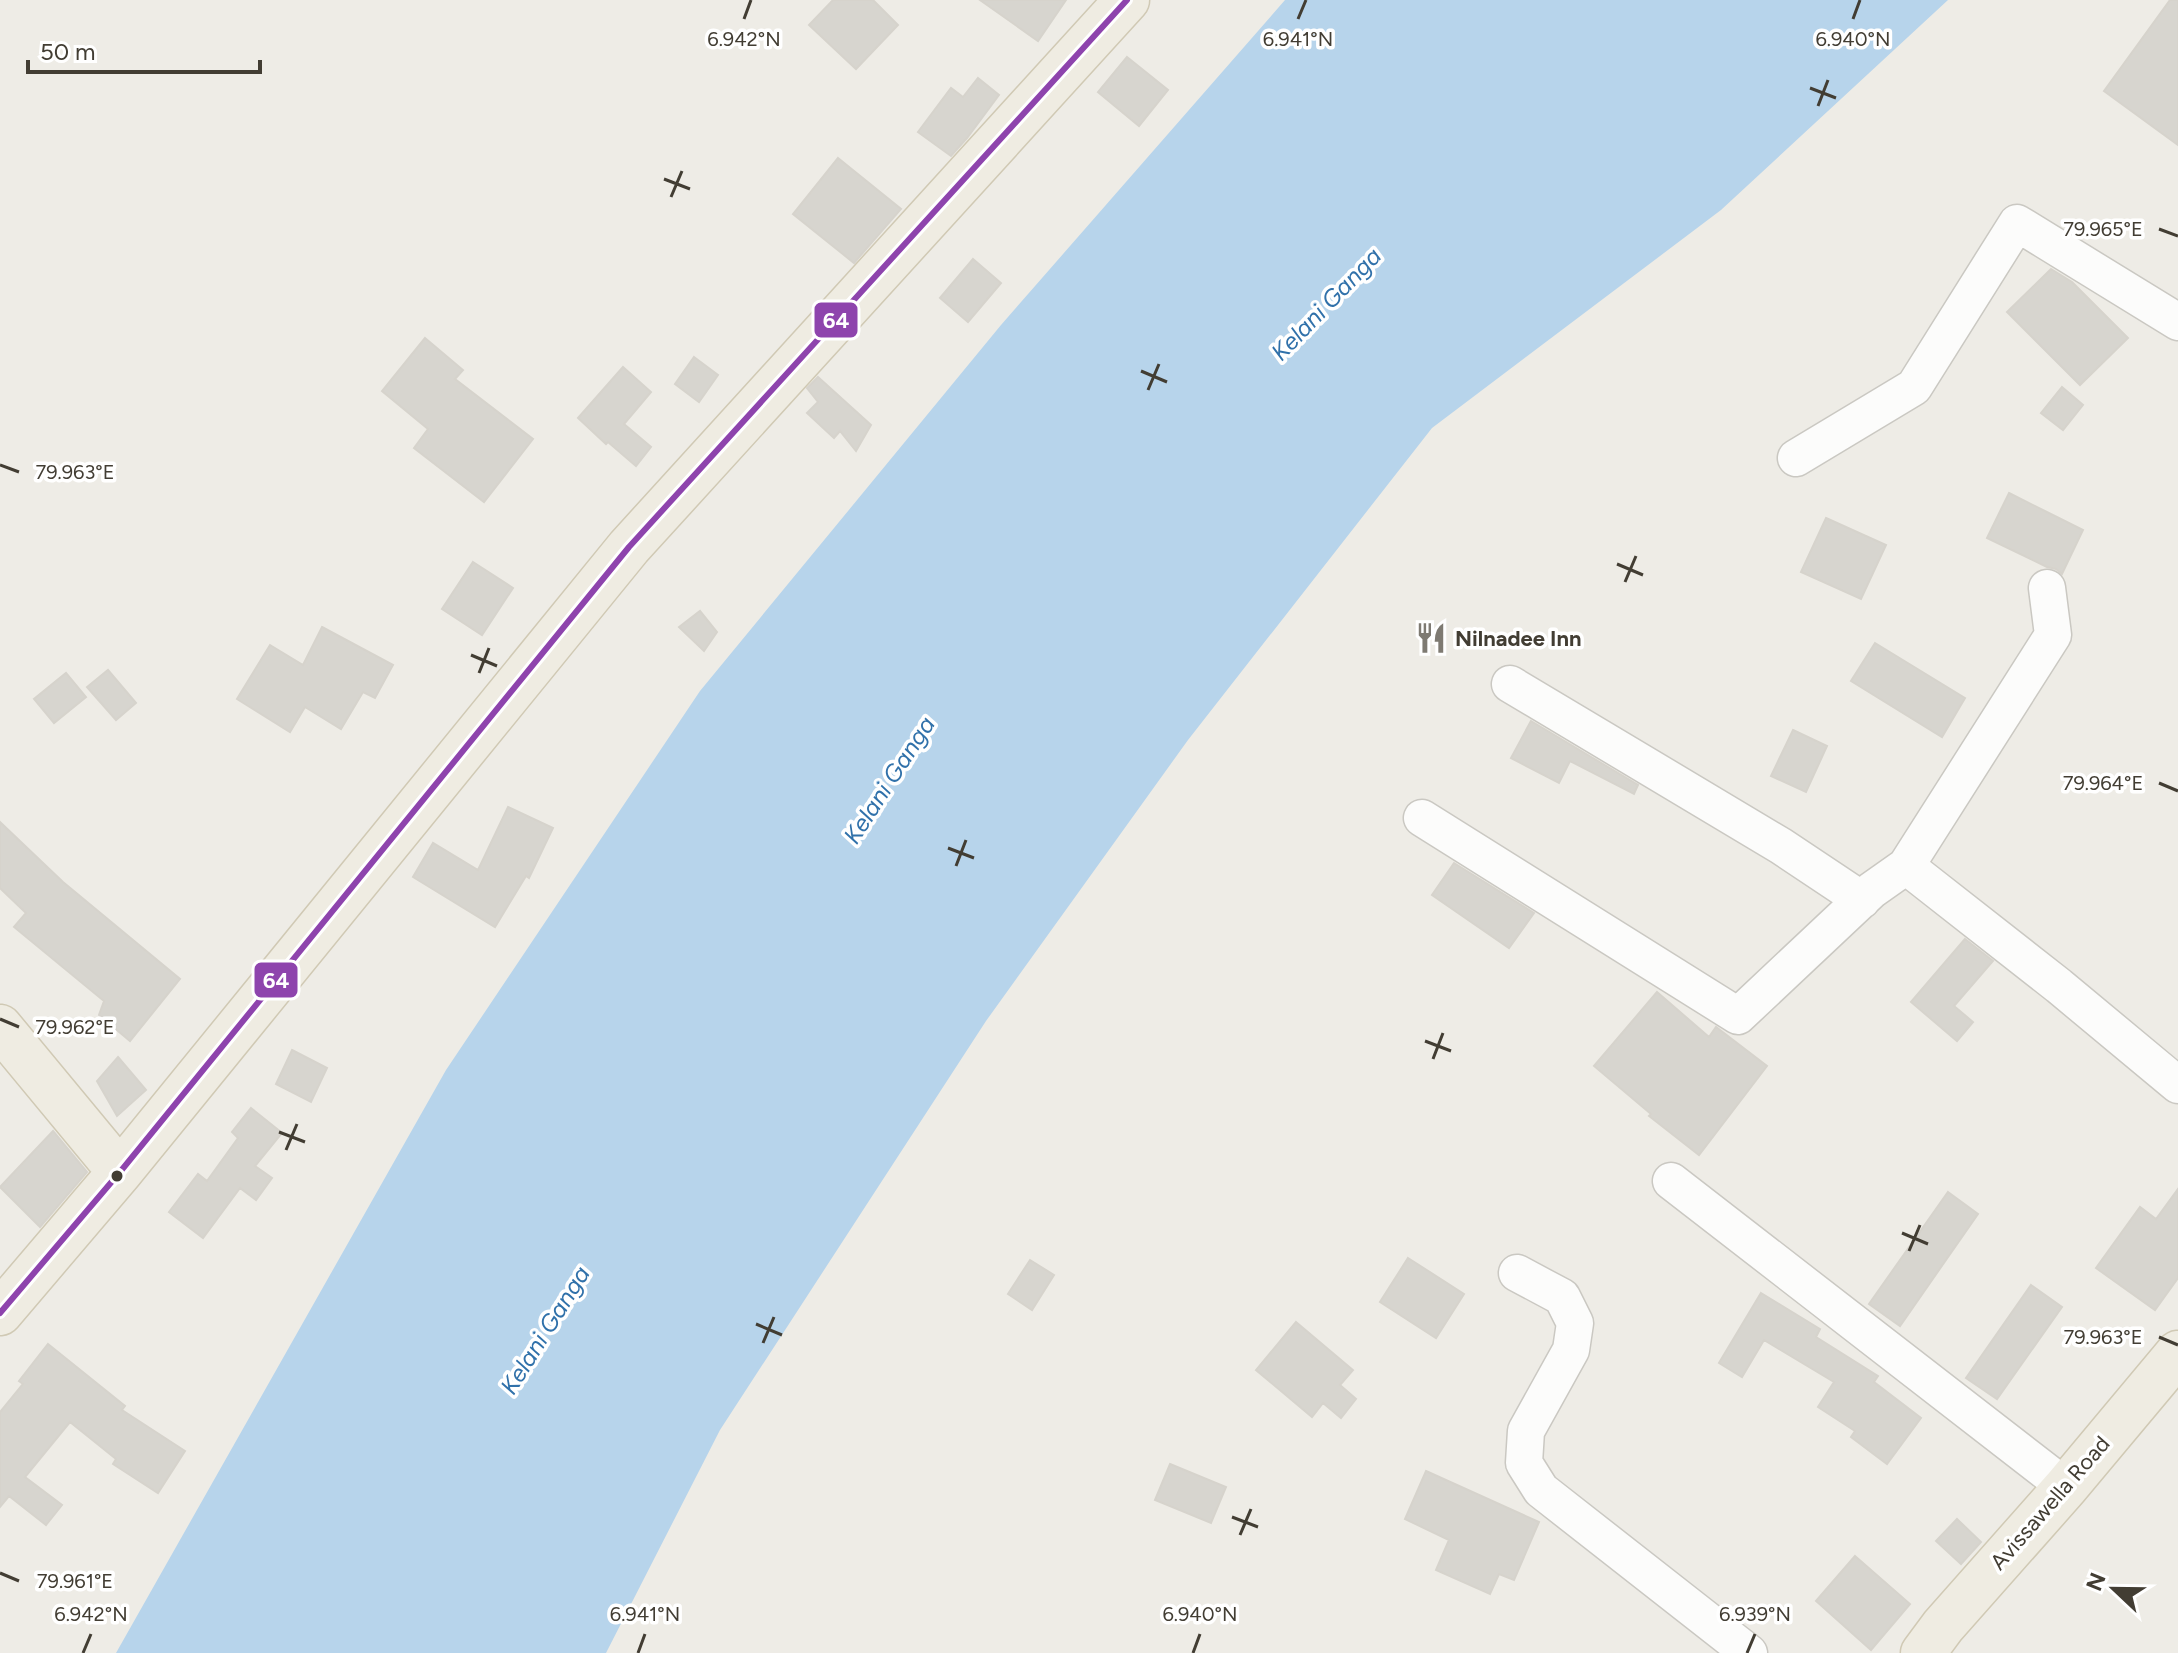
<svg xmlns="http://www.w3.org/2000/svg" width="2178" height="1653" font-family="Figtree,sans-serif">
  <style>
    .water { fill: #b7d4eb }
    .building { fill: #d7d5cf; stroke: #d6d3cc; stroke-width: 2 }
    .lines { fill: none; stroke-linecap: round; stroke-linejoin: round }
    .minor-casing { stroke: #cac8c2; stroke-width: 39 }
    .primary-casing { stroke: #d0c9b4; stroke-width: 47 }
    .minor { stroke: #fcfcfb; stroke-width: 36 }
    .primary { stroke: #efece2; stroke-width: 44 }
    .bus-1-casing { stroke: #fff; stroke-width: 12 }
    .bus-1 { stroke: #8e44ad; stroke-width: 6 }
    .ticks { fill: none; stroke: #423d33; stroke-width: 3 }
    .bus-dot { fill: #423d33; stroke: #fff; stroke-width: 3 }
    .labels { text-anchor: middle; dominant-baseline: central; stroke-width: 7; stroke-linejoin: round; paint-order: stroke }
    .poi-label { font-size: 22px; font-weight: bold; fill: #423d33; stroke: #fff; text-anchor: start }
    .street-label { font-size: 22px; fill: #423d33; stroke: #fff }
    .water-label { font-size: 24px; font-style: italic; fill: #3071aa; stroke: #fff }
    .ticks-label { font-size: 20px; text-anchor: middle; fill: #423d33; stroke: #fff; stroke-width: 7; stroke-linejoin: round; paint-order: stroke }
    .line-badge { stroke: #fff; stroke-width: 3 }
    .badge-label { font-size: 22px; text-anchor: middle; font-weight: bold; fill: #fff }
  </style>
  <rect width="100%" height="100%" fill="#eeece6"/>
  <path class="water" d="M1285,0H1948L1721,210L1432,428L1188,740L986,1021L720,1430L606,1653H116L446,1070L700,691L1001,325Z"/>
  <path class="building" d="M833,0H873L898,25L856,69L809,25Z
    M980,0H1066L1038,41Z
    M2170,0H2178V145L2104,91Z
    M1127,57L1168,90L1139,126L1098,92Z
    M978,78L999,95L967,138L951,156L918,132L951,88L963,97Z
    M838,158L901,209L854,263L793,214Z
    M973,259L1001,283L968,322L940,298Z
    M2051,269L2072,282L2128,338L2080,385L2007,312Z
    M425,338L463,370L455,379L533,439L484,502L414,448L428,429L382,391Z
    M694,357L718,375L699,402L675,384Z
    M623,367L651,392L624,424L651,447L636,466L608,442L606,444L578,418Z
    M818,377L871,425L856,451L840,431L834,438L807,413L818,402L807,388Z
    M2062,387L2083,405L2063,430L2041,413Z
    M2009,493L2083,530L2062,574L2056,569L2047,567L1987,538Z
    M1826,518L1886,545L1861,599L1801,572Z
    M473,562L513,588L482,635L442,609Z
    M700,611L717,632L704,651L679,627Z
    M322,627L393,665L375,698L363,692L341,729L305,707L290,732L237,699L270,645L303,665Z
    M1875,643L1965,698L1942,737L1851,681Z
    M108,670L136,703L116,720L87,687Z
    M66,673L86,697L54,723L34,699Z
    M1531,721L1638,785L1634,794L1570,761L1559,783L1511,758Z
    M1793,730L1827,746L1806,792L1771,776Z
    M508,807L553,828L529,878L526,876L495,927L413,877L433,843L478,870Z
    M0,822L63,882L180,979L130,1041L99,1015L104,1001L14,927L26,913L0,888Z
    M1454,863L1534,913L1509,948L1432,895Z
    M1965,939L1993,961L1954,1006L1973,1022L1957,1041L1911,1002Z
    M1657,992L1709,1037L1716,1027L1767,1066L1699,1155L1649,1116L1651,1114L1594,1066Z
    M292,1050L327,1068L311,1102L276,1084Z
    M118,1057L146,1090L117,1116L97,1081Z
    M251,1108L282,1133L255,1166L272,1178L256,1200L240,1188L203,1238L169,1212L198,1174L207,1181L238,1138L232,1132Z
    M53,1131L87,1172L40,1227L0,1187Z
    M2178,1189V1278L2155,1310L2096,1268L2140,1207L2156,1219Z
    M1948,1192L1978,1214L1900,1326L1869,1304Z
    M1408,1258L1464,1294L1436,1338L1380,1302Z
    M1030,1260L1054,1275L1032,1310L1008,1294Z
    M2031,1285L2062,1307L1997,1399L1966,1378Z
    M1761,1293L1820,1329L1816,1337L1878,1376L1874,1382L1921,1418L1887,1464L1851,1437L1855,1431L1818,1407L1834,1382L1764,1340L1742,1377L1719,1363Z
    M1296,1322L1353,1370L1340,1385L1356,1399L1341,1418L1323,1403L1312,1417L1256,1370Z
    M48,1344L125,1406L122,1410L185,1451L158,1493L113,1464L116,1459L70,1422L25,1477L62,1505L46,1525L9,1496L0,1507V1412L23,1384L19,1381Z
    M1170,1464L1226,1487L1211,1523L1155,1500Z
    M1426,1471L1539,1522L1514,1580L1499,1574L1490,1594L1436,1570L1449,1540L1405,1519Z
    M1957,1519L1981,1542L1961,1564L1936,1541Z
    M1855,1556L1910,1604L1871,1650L1816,1601Z"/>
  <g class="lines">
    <defs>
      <path id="minor" d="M1796,458L1914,387L2017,223L2178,322
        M1510,684L1781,846L1862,900
        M1422,818L1738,1016L1872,890L1906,866L2053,635L2047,588
        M1906,866L2059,986L2178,1085
        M1671,1181L2066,1487
        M1517,1273L1562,1297L1575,1323L1571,1350L1526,1431L1524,1463L1541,1490L1749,1653"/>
      <path id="primary" d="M0,1027L120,1172
        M0,1313L120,1172L629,547L1127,0
        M1923,1653L1943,1626L2066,1487L2178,1353"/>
    </defs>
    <use href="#minor" class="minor-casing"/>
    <use href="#primary" class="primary-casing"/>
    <use href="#minor" class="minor"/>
    <use href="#primary" class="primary"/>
    <defs>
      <path id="bus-1" d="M0,1313L120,1172L629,547L1127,0"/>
    </defs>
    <use href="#bus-1" class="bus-1-casing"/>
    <use href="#bus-1" class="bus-1"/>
  </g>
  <path class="ticks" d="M744,19L751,0M1298,19L1306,0M1853,19L1860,0M1810,88L1836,98M1818,106L1828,80M664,179L690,189M671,197L682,171M2159,229L2178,236M1141,371L1167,382M1148,390L1159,364M0,465L19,472M1617,564L1643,575M1625,582L1636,556M471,655L497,666M479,673L489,648M2159,783L2178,791M948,848L974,858M956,866L966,840M0,1019L19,1027M1425,1041L1451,1051M1433,1059L1443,1033M279,1132L305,1142M286,1150L297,1124M1902,1233L1928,1244M1909,1251L1920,1225M756,1324L782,1335M2159,1337L2178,1345M763,1343L774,1317M1232,1517L1258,1527M1240,1535L1251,1509M0,1573L19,1581M83,1653L91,1634M638,1653L645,1634M1193,1653L1200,1634M1747,1653L1755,1634"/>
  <defs>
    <symbol id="restaurant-bare" viewBox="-9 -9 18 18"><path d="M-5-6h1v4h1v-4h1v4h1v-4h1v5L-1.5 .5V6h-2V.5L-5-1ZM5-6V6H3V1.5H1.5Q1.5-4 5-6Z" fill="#7e7a72" stroke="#fff" stroke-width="2.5" paint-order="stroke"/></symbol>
  </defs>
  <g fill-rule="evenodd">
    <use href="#restaurant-bare" x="1409" y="616" width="44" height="44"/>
  </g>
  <circle class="bus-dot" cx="117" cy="1176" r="7"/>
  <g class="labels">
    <g class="poi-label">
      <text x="1455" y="638">Nilnadee Inn</text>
    </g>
    <g class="street-label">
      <text transform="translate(2050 1503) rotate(-49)">Avissawella Road</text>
    </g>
    <g class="water-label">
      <text transform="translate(1326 304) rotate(-46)">Kelani Ganga</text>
      <text transform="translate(889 780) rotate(-57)">Kelani Ganga</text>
      <text transform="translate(545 1330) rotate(-58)">Kelani Ganga</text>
    </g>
  </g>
  <g class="ticks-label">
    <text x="744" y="46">6.942°N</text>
    <text x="1298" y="46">6.941°N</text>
    <text x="1853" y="46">6.940°N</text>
    <text x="2103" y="236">79.965°E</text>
    <text x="75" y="479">79.963°E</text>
    <text x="2103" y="790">79.964°E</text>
    <text x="75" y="1034">79.962°E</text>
    <text x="2103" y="1344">79.963°E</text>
    <text x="75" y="1588">79.961°E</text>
    <text x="91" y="1621">6.942°N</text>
    <text x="645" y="1621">6.941°N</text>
    <text x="1200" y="1621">6.940°N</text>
    <text x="1755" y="1621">6.939°N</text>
  </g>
  <g class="line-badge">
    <rect x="813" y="301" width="46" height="38" rx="8" fill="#8e44ad"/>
    <rect x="253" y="961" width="46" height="38" rx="8" fill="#8e44ad"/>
  </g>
  <g class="badge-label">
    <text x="836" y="328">64</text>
    <text x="276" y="988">64</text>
  </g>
  <g transform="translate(2114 1589) rotate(292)" stroke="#ffffff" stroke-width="6" paint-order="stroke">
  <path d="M0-6L14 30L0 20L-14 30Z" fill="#423d33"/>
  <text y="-12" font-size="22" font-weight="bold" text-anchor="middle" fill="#423d33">N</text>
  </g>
  <path d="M28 60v12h232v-12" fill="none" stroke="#423d33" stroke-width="4"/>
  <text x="40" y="60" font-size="24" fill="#423d33" stroke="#ffffff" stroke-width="6" paint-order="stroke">50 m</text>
</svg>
